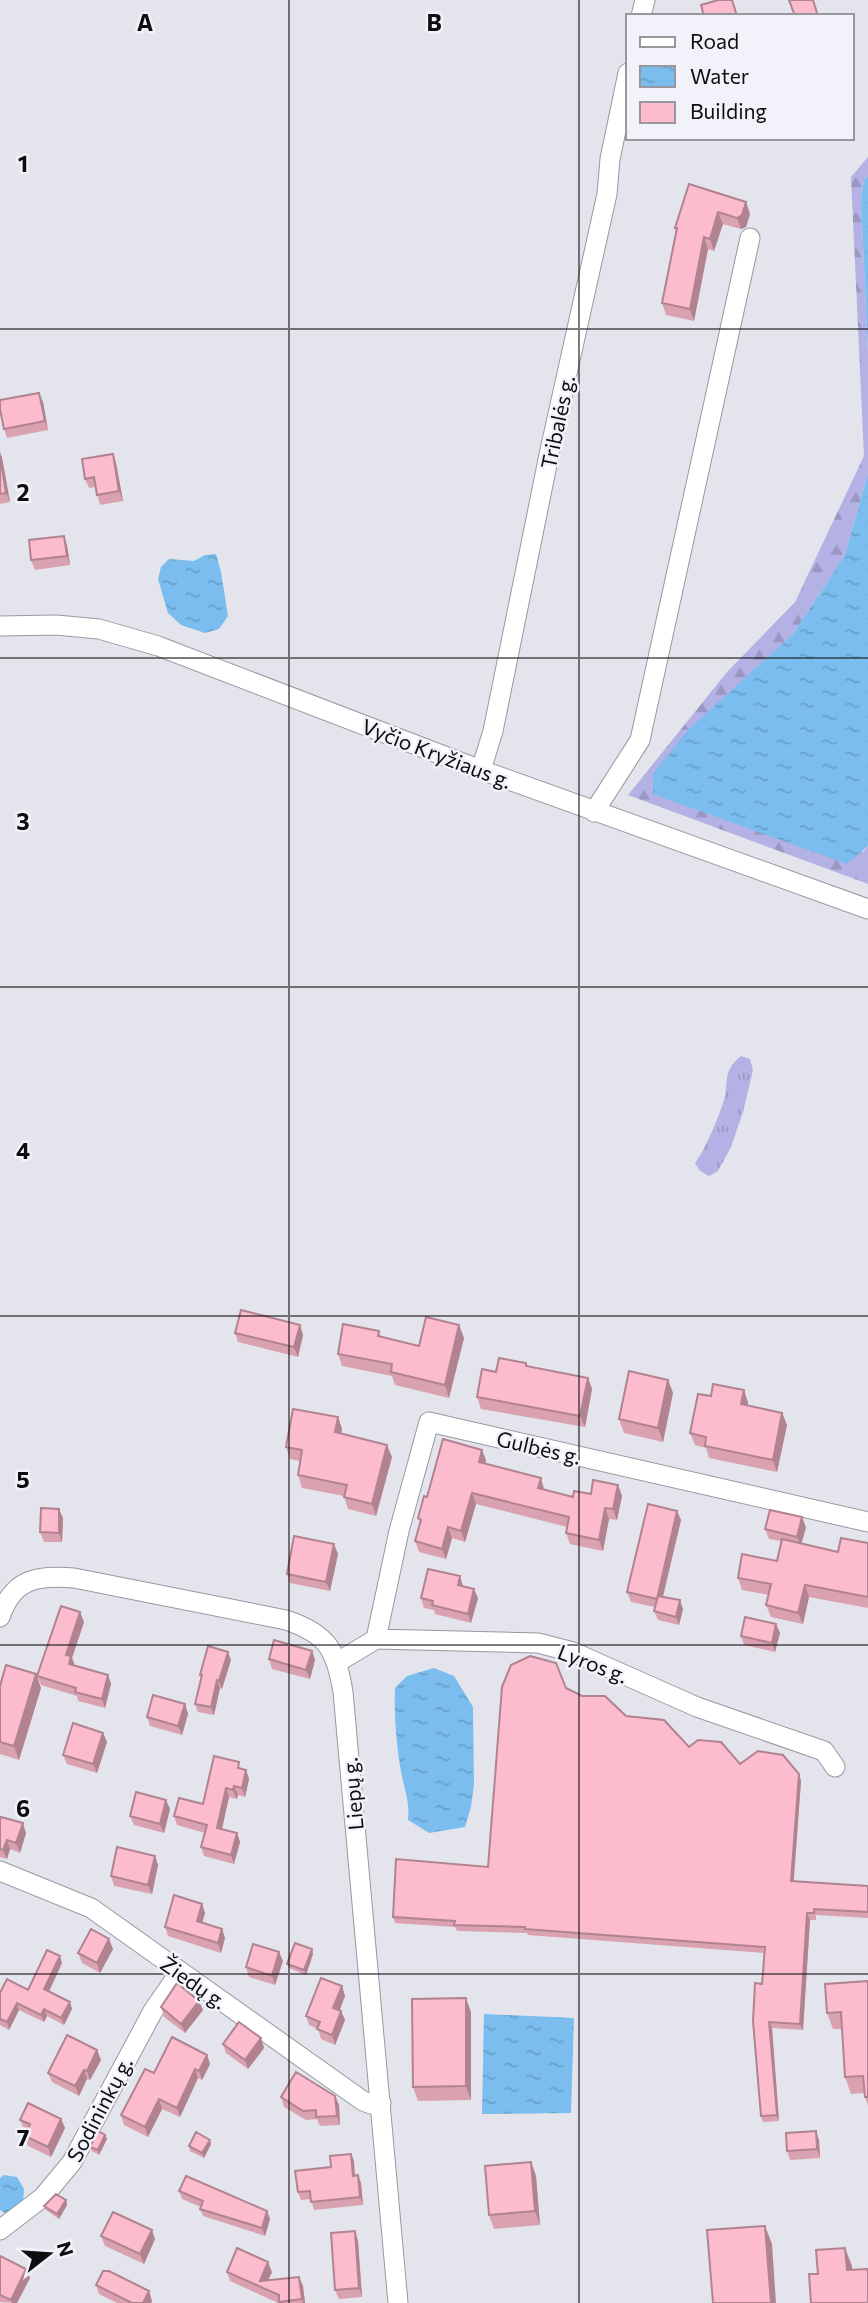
<svg xmlns="http://www.w3.org/2000/svg" width="868" height="2303" font-family="Commissioner,sans-serif">
  <style>
    .grass { fill: url(#grass-tufts) }
    .forest { fill: url(#forest-firs) }
    .water { fill: url(#water-ripples) }
    .lines { fill: none; stroke-linecap: round; stroke-linejoin: round }
    .minor-casing { stroke: #9898a0; stroke-width: 21 }
    .minor { stroke: #fff; stroke-width: 19 }
    .wall { fill: #daa1b1 }
    .shaded-wall { fill: #b18390 }
    .building { fill: #fdbbce; stroke: #b18390; stroke-width: 2 }
    .grid { fill: none; stroke: #0e0e11; stroke-width: 2; stroke-opacity: 0.55 }
    .labels { text-anchor: middle; dominant-baseline: central; stroke-width: 5; stroke-linejoin: round; paint-order: stroke }
    .street-label { font-size: 21px; fill: #0e0e11; stroke: #f2f2fb }
    .grid-label { font-size: 23px; text-anchor: middle; font-weight: bold; fill: #0e0e11; stroke: #f2f2fb; stroke-width: 5; stroke-linejoin: round; paint-order: stroke }
  </style>
  <defs>
    <pattern id="grass-tufts" width="24" height="20" patternUnits="userSpaceOnUse" patternTransform="scale(1.75)"><rect width="24" height="20" fill="#b4b2e5"/><path d="M3 7l-1-3M5 7V3M7 7l1-3M15 17l-1-3M17 17v-4M19 17l1-3" fill="none" stroke="#9a98c3"/></pattern>
    <pattern id="forest-firs" width="22" height="20" patternUnits="userSpaceOnUse" patternTransform="scale(1.75)"><rect width="22" height="20" fill="#b4b2e5"/><path d="M5 1l3.5 6h-7zM16 11l3.5 6h-7z" fill="#9a98c3"/></pattern>
    <pattern id="water-ripples" width="26" height="14" patternUnits="userSpaceOnUse" patternTransform="scale(1.75)"><rect width="26" height="14" fill="#7abdee"/><path d="M2 4q2-2 4 0t4 0M15 11q2-2 4 0t4 0" fill="none" stroke="#68a1cb"/></pattern>
  </defs>
  <rect width="100%" height="100%" fill="#e4e4ed"/>
  <path class="grass" d="M741,1056L750,1059L753,1070L743,1112L731,1147L718,1171L709,1176L700,1171L695,1163C705,1151 721,1112 725,1096C728,1078 724,1070 741,1056Z"/>
  <path class="forest" d="M868,157V176L864,180L861,200L868,353V473L845,555L793,634L741,683L863,852L868,846V884L628,795L727,672L795,602L864,456L851,177Z"/>
  <path class="water" d="M868,176V353L861,200L864,180Z
    M868,473V846L847,864L653,794V774L687,731L793,634L845,555Z
    M216,554L221,572L228,616L219,629L205,633L181,625L168,613L158,579L161,567L169,559L194,561L205,555Z
    M434,1668L454,1676L473,1707L474,1784L471,1807L465,1827L429,1833L408,1820C410,1799 403,1786 400,1766C396,1740 394,1714 395,1688L407,1676Z
    M484,2014L574,2018L571,2113L482,2114Z
    M4,2175L17,2177L24,2189L23,2203L16,2210L5,2213L0,2210V2178Z"/>
  <g class="lines">
    <defs>
      <path id="minor" d="M641,16L645,0
        M0,626L56,625L99,629L158,646L481,770L868,909
        M481,770L493,731L550,450L607,194L610,159L628,73
        M594,812L640,740L750,238
        M0,1617C13,1578 38,1575 74,1578L286,1620C328,1634 336,1650 343,1692L398,2303
        M376,1639L399,1531L429,1422L868,1522
        M336,1663L376,1639L538,1643L573,1652L697,1707L824,1751L835,1767
        M0,1871L91,1908L363,2101L371,2104L381,2103
        M0,2230L43,2197L72,2162L153,2011L180,1972"/>
    </defs>
    <use href="#minor" class="minor-casing"/>
    <use href="#minor" class="minor"/>
  </g>
  <path class="wall" d="M746,202L750,214L746,227L741,229L723,224L714,251L708,249L694,321L666,315L662,303L676,232L675,228Z
    M43,402L48,430L7,438L4,429Z
    M0,452L2,458L10,502L0,504Z
    M113,454L116,463L123,501L100,505L95,487L89,488L85,479Z
    M67,545L70,565L35,570L31,560Z
    M300,1325L303,1335L298,1357L238,1342L235,1333Z
    M379,1331L381,1337L419,1346L464,1338L449,1398L395,1385L392,1376L342,1366L338,1354Z
    M526,1363L528,1366L588,1378L592,1389L585,1427L481,1409L477,1397L496,1372Z
    M668,1380L673,1393L663,1442L624,1433L619,1419Z
    M744,1390L748,1403V1406L782,1413L787,1425L777,1472L709,1458L706,1448L695,1445L690,1433L711,1396Z
    M338,1417L342,1429L341,1433L392,1457L376,1516L348,1509L344,1496L302,1488L298,1475L300,1461L290,1459L286,1447Z
    M486,1460L485,1464L544,1489V1490L573,1497L591,1494L618,1485L622,1496L617,1520L609,1519L603,1551L570,1544L566,1533L567,1527L476,1504L465,1542L452,1538L446,1559L419,1552L415,1541L420,1523L418,1518L427,1497Z
    M677,1511L681,1520L663,1597L683,1609L679,1625L658,1620L654,1611L655,1607L631,1602L627,1592Z
    M63,1518L62,1542H44L40,1532Z
    M806,1527L801,1543L838,1552L868,1543V1608L809,1597L803,1624L771,1617L766,1605L769,1595L742,1590L738,1578L777,1561L781,1541L769,1539L765,1529Z
    M338,1554L330,1591L290,1583L287,1574Z
    M463,1586L478,1598L471,1623L435,1614L434,1610L424,1608L421,1598Z
    M84,1622L72,1658L75,1666L108,1675L111,1684L105,1708L78,1701L77,1696L41,1685L37,1676Z
    M776,1624L780,1633L775,1652L744,1645L741,1636Z
    M312,1651L315,1660L310,1679L272,1669L269,1659Z
    M231,1660L222,1689L220,1688L214,1715L198,1712L195,1704L201,1679L200,1675Z
    M36,1674L41,1688L19,1760L0,1754V1686Z
    M566,1688L689,1747L740,1764L799,1774L801,1781L794,1881L868,1886V1918L816,1915V1920H810L803,2030L772,2028L779,2121L763,2122L761,2116L764,1953L528,1935L527,1933L457,1931L455,1927L395,1923L393,1917L488,1867Z
    M185,1704L188,1714L182,1735L150,1726L147,1717Z
    M103,1733L107,1742L97,1773L67,1764L63,1755Z
    M242,1769L246,1770L249,1779L245,1797L238,1795L237,1799L229,1797L222,1829L237,1833L240,1842L234,1864L204,1856L201,1847L205,1833L177,1825L174,1816L203,1804Z
    M170,1809L164,1833L134,1825L130,1816Z
    M0,1820L26,1833L20,1853L10,1849L7,1859L0,1857Z
    M155,1856L158,1865L152,1894L114,1886L111,1876Z
    M202,1904L205,1913L202,1923L222,1929L225,1938L221,1953L168,1936L165,1927Z
    M113,1949L100,1973L82,1963L78,1953Z
    M312,1949L313,1954L306,1975L289,1968L287,1964Z
    M283,1961L275,1985L249,1977L246,1967Z
    M62,1963L49,1991L70,2002L72,2009L64,2025L47,2016L44,2022L19,2010L9,2030L0,2025V1991L28,1990Z
    M868,1981V2106L864,2093L851,2094L845,2077L842,2029H833L827,2013Z
    M342,1986L345,1996L340,2010L341,2011L345,2020L335,2045L321,2039L318,2029L309,2025L306,2016Z
    M161,2007L203,2010L185,2033L164,2017Z
    M471,2012V2100L418,2101L413,2087Z
    M261,2038L264,2048L248,2069L226,2053L223,2044Z
    M97,2050L101,2060L90,2080L87,2079L79,2096L52,2082L48,2073Z
    M207,2055L210,2064L202,2080L198,2078L180,2117L162,2109L148,2137L124,2125L121,2115L154,2073Z
    M335,2096L339,2105L340,2125L320,2126L317,2119L306,2120L284,2107L281,2097Z
    M61,2119L65,2128L51,2157L28,2146L25,2136L27,2131L24,2129L20,2120Z
    M105,2135L107,2139L99,2155L92,2151L90,2147Z
    M819,2140L820,2158L790,2160L787,2151Z
    M211,2144L204,2158L190,2151L189,2146Z
    M354,2161L355,2176L361,2183L363,2205L314,2210L311,2199L301,2200L298,2192L331,2167Z
    M531,2162L536,2176L540,2225L494,2229L489,2215Z
    M179,2191L267,2211L270,2219L265,2236L203,2216L200,2209L201,2207L182,2199Z
    M66,2200L67,2205L59,2219L46,2210L44,2206Z
    M355,2231L358,2241L362,2297L339,2299L335,2290Z
    M101,2236L155,2239L144,2264L105,2246Z
    M0,2256L26,2269L30,2278L17,2303L0,2302Z
    M227,2272H272L268,2280L299,2277L303,2286L305,2303H278L230,2281Z
    M96,2285L149,2291L152,2301L151,2303H117L99,2294Z"/>
  <path class="shaded-wall" d="M746,202L750,214L746,227L741,229L737,218Z
    M718,212L723,224L714,251L710,239Z
    M704,237L708,249L694,321L690,309Z
    M39,393L43,402L48,430L45,421Z
    M0,452L2,458L10,502L6,493Z
    M113,454L116,463L123,501L119,491Z
    M64,536L67,545L70,565L67,556Z
    M300,1325L303,1335L298,1357L294,1347Z
    M459,1325L464,1338L449,1398L445,1385Z
    M588,1378L592,1389L585,1427L580,1416Z
    M668,1380L673,1393L663,1442L658,1428Z
    M744,1390L748,1403L745,1417L741,1404Z
    M782,1413L787,1425L777,1472L773,1460Z
    M338,1417L342,1429L339,1444L335,1432Z
    M387,1445L392,1457L376,1516L372,1504Z
    M482,1450L486,1460L483,1473L479,1462Z
    M541,1478L544,1489L542,1499L538,1488Z
    M618,1485L622,1496L617,1520L613,1509Z
    M472,1493L476,1504L465,1542L461,1531Z
    M605,1508L609,1519L603,1551L599,1540Z
    M59,1509L63,1518L62,1542L59,1533Z
    M677,1511L681,1520L660,1608L657,1599Z
    M802,1517L806,1527L801,1546L797,1537Z
    M448,1527L452,1538L446,1559L442,1549Z
    M334,1544L338,1554L330,1591L326,1582Z
    M460,1576L463,1586L458,1585Z
    M805,1585L809,1597L803,1624L798,1613Z
    M474,1589L478,1598L471,1623L468,1614Z
    M680,1600L683,1609L679,1625L676,1617Z
    M80,1612L84,1622L72,1658L75,1666L72,1673L66,1655Z
    M776,1624L780,1633L775,1652L772,1643Z
    M312,1651L315,1660L310,1679L306,1670Z
    M228,1652L231,1660L222,1689L219,1681Z
    M36,1674L41,1688L19,1760L14,1746Z
    M108,1675L111,1684L105,1708L102,1699Z
    M217,1680L220,1688L214,1715L211,1707Z
    M185,1704L188,1714L182,1735L178,1726Z
    M103,1733L107,1742L97,1773L93,1764Z
    M246,1770L249,1779L245,1797L242,1788Z
    M799,1774L801,1781L793,1887L791,1881Z
    M234,1786L238,1795L237,1799L233,1790Z
    M226,1788L229,1797L220,1837L217,1828Z
    M166,1800L170,1809L164,1833L160,1824Z
    M23,1823L26,1833L20,1853L16,1843Z
    M237,1833L240,1842L234,1864L231,1855Z
    M7,1840L10,1849L7,1859L3,1850Z
    M155,1856L158,1865L152,1894L148,1885Z
    M202,1904L205,1913L200,1930L197,1921Z
    M807,1913L810,1920L803,2030L800,2024Z
    M222,1929L225,1938L221,1953L218,1943Z
    M109,1939L113,1949L100,1973L97,1963Z
    M312,1949L313,1954L306,1975L304,1970Z
    M279,1952L283,1961L275,1985L272,1976Z
    M60,1956L62,1963L47,1996L44,1989Z
    M342,1986L345,1996L337,2017L333,2008Z
    M466,1998L471,2012V2100L466,2086Z
    M199,2001L203,2010L185,2033L181,2024Z
    M70,2002L72,2009L64,2025L61,2018Z
    M17,2003L19,2010L9,2030L7,2022Z
    M44,2009L47,2016L44,2022L41,2015Z
    M341,2011L345,2020L335,2045L332,2035Z
    M769,2022L772,2028L779,2121L777,2115Z
    M261,2038L264,2048L248,2069L245,2060Z
    M97,2050L101,2060L90,2080L87,2071Z
    M207,2055L210,2064L202,2080L199,2071Z
    M195,2069L198,2078L180,2117L177,2108Z
    M84,2070L87,2079L79,2096L75,2086Z
    M335,2096L339,2105L340,2125L337,2116Z
    M159,2099L162,2109L148,2137L145,2127Z
    M61,2119L65,2128L51,2157L48,2147Z
    M816,2131L819,2140L820,2158L817,2149Z
    M105,2135L107,2139L99,2155L98,2150Z
    M210,2140L211,2144L204,2158L202,2153Z
    M351,2154L354,2161L355,2184L353,2176Z
    M531,2162L536,2176L540,2225L535,2211Z
    M358,2175L361,2183L363,2205L360,2197Z
    M66,2200L67,2205L59,2219L57,2214Z
    M267,2211L270,2219L265,2236L262,2228Z
    M765,2226L772,2244L776,2303H771Z
    M152,2230L155,2239L144,2264L140,2254Z
    M355,2231L358,2241L362,2297L359,2288Z
    M845,2248L852,2266L853,2288L847,2270Z
    M268,2262L272,2272L264,2289L260,2281Z
    M26,2269L30,2278L17,2303H12L11,2300Z
    M299,2277L303,2286L305,2303H303L302,2299Z
    M149,2291L152,2301L151,2303H143Z"/>
  <path class="building" d="M718,0H732L737,16H704L701,5Z
    M789,0H813L818,16H795Z
    M689,184L746,202L742,215L737,218L718,212L710,239L704,237L690,309L662,303L677,228H675Z
    M39,393L45,421L4,429L0,409V400Z
    M113,454L119,491L97,495L94,477L85,479L82,459Z
    M0,455L6,493L0,494Z
    M64,536L67,556L31,560L29,540Z
    M241,1310L300,1325L294,1347L235,1333Z
    M426,1317L459,1325L445,1385L391,1372L392,1364L338,1354L343,1324L379,1331L378,1336L419,1346Z
    M499,1358L526,1363V1366L588,1378L580,1416L477,1397L482,1369L496,1372Z
    M629,1371L668,1380L658,1428L619,1419Z
    M713,1384L744,1390L741,1404L782,1413L773,1460L705,1446L706,1437L690,1433L698,1394L711,1396Z
    M293,1409L338,1417L335,1432L387,1445L372,1504L344,1497L347,1485L298,1475L302,1450L286,1447Z
    M443,1439L482,1450L479,1462L541,1478L538,1488L573,1497L574,1491L591,1494L593,1480L618,1485L613,1509L605,1508L599,1540L566,1533L569,1517L472,1493L461,1531L448,1527L442,1549L415,1541L421,1520L418,1518L424,1496L427,1497Z
    M648,1504L677,1511L657,1599L627,1592Z
    M41,1508L59,1509V1533L40,1532Z
    M770,1510L802,1517L797,1537L765,1529Z
    M294,1536L334,1544L326,1582L287,1574Z
    M841,1538L868,1543V1597L805,1585L798,1613L766,1605L771,1584L738,1578L742,1554L777,1561L782,1539L838,1552Z
    M428,1569L460,1576L458,1585L474,1589L468,1614L432,1605L433,1601L421,1598Z
    M658,1596L680,1600L676,1617L654,1611Z
    M61,1606L80,1612L66,1655L71,1656L69,1664L108,1675L102,1699L75,1692L76,1688L37,1676Z
    M745,1617L776,1624L772,1643L741,1636Z
    M274,1640L312,1651L306,1670L269,1659Z
    M208,1646L228,1652L219,1681L217,1680L211,1707L195,1704L202,1675H200Z
    M530,1656L556,1663L566,1688L582,1696H605L626,1716L664,1720L689,1747L698,1740L721,1742L740,1764L758,1751L783,1755L799,1774L791,1881L868,1886V1912L814,1909V1913H807L800,2024L769,2022L777,2115L761,2116L753,2021L755,1983L762,1984L765,1947L525,1929V1927L454,1925L455,1921L393,1917L396,1859L488,1867L502,1687L511,1665Z
    M6,1665L36,1674L14,1746L0,1742V1686Z
    M153,1695L185,1704L178,1726L147,1717Z
    M73,1723L103,1733L93,1764L63,1755Z
    M214,1756L239,1762L238,1768L246,1770L242,1788L234,1786L233,1790L226,1788L217,1828L237,1833L231,1855L201,1847L207,1825L174,1816L179,1798L203,1804Z
    M136,1792L166,1800L160,1824L130,1816Z
    M1,1817L23,1823L16,1843L7,1840L3,1850L0,1849V1820Z
    M117,1847L155,1856L148,1885L111,1876Z
    M174,1895L202,1904L197,1921L222,1929L218,1943L165,1927Z
    M91,1929L109,1939L97,1963L78,1953Z
    M295,1943L312,1949L304,1970L287,1964Z
    M253,1944L279,1952L272,1976L246,1967Z
    M47,1950L60,1956L44,1989L70,2002L61,2018L44,2009L41,2015L17,2003L7,2022L0,2019V1991H1L7,1979L28,1990Z
    M321,1978L342,1986L333,2008L341,2011L332,2035L317,2029L320,2022L306,2016Z
    M868,1981V2097H865L863,2076L845,2077L841,2012L827,2013L825,1984Z
    M177,1983L199,2001L181,2024L161,2007Z
    M466,1998V2086L413,2087L412,1999Z
    M239,2022L261,2038L245,2060L223,2044Z
    M67,2035L97,2050L87,2071L84,2070L75,2086L48,2073Z
    M172,2037L207,2055L199,2071L195,2069L177,2108L159,2099L145,2127L121,2115L145,2069L154,2073Z
    M296,2072L335,2096L337,2116L316,2117V2110L303,2111L281,2097Z
    M28,2103L61,2119L48,2147L25,2136L30,2124L20,2120Z
    M98,2131L105,2135L98,2150L90,2147Z
    M816,2131L817,2149L787,2151L786,2133Z
    M196,2132L210,2140L202,2153L189,2146Z
    M351,2154L353,2176L358,2175L360,2197L311,2202L310,2191L298,2192L295,2171L331,2167L330,2156Z
    M531,2162L535,2211L489,2215L485,2166Z
    M186,2176L267,2211L262,2228L200,2209L203,2201L179,2191Z
    M56,2194L66,2200L57,2214L44,2206Z
    M113,2212L152,2230L140,2254L101,2236Z
    M765,2226L771,2303H713L707,2230Z
    M355,2231L359,2288L335,2290L331,2233Z
    M237,2248L268,2262L260,2281L299,2277L302,2299L279,2302V2295L227,2272Z
    M845,2248L847,2270L868,2269V2303H811L809,2274H818L816,2250Z
    M0,2256L26,2269L11,2300L0,2295Z
    M103,2271H109L149,2291L143,2303H132L96,2285Z"/>
  <path class="grid" d="M289,0V2303M579,0V2303M0,329H868M0,658H868M0,987H868M0,1316H868M0,1645H868M0,1974H868"/>
  <g class="labels">
    <g class="street-label">
      <text transform="translate(557 422) rotate(-78)">Tribalės g.</text>
      <text transform="translate(437 753) rotate(21)">Vyčio Kryžiaus g.</text>
      <text transform="translate(539 1447) rotate(13)">Gulbės g.</text>
      <text transform="translate(593 1663) rotate(21)">Lyros g.</text>
      <text transform="translate(352 1794) rotate(-95)">Liepų g.</text>
      <text transform="translate(194 1982) rotate(35)">Žiedų g.</text>
      <text transform="translate(99 2109) rotate(-62)">Sodininkų g.</text>
    </g>
  </g>
  <g class="grid-label">
    <text x="145" y="31">A</text>
    <text x="434" y="31">B</text>
    <text x="23" y="172">1</text>
    <text x="23" y="501">2</text>
    <text x="23" y="830">3</text>
    <text x="23" y="1159">4</text>
    <text x="23" y="1488">5</text>
    <text x="23" y="1817">6</text>
    <text x="23" y="2146">7</text>
  </g>
  <rect x="626" y="14" width="228" height="126" fill="#f2f2fb" stroke="#97979d" stroke-width="2"/>
  <rect x="640" y="37" width="35" height="10" fill="#ffffff" stroke="#97979d" stroke-width="2"/>
  <text x="690" y="49" font-size="21" fill="#0e0e11">Road</text>
  <rect x="640" y="66" width="35" height="21" fill="url(#water-ripples)" stroke="#97979d" stroke-width="2"/>
  <text x="690" y="84" font-size="21" fill="#0e0e11">Water</text>
  <rect x="640" y="102" width="35" height="21" fill="#fdbbce" stroke="#97979d" stroke-width="2"/>
  <text x="690" y="119" font-size="21" fill="#0e0e11">Building</text>
  <g transform="translate(49 2254) rotate(73)" stroke="#f2f2fb" stroke-width="5" paint-order="stroke">
  <path d="M0-5L12 26L0 18L-12 26Z" fill="#0e0e11"/>
  <text y="-10" font-size="19" font-weight="bold" text-anchor="middle" fill="#0e0e11">N</text>
  </g>
</svg>
